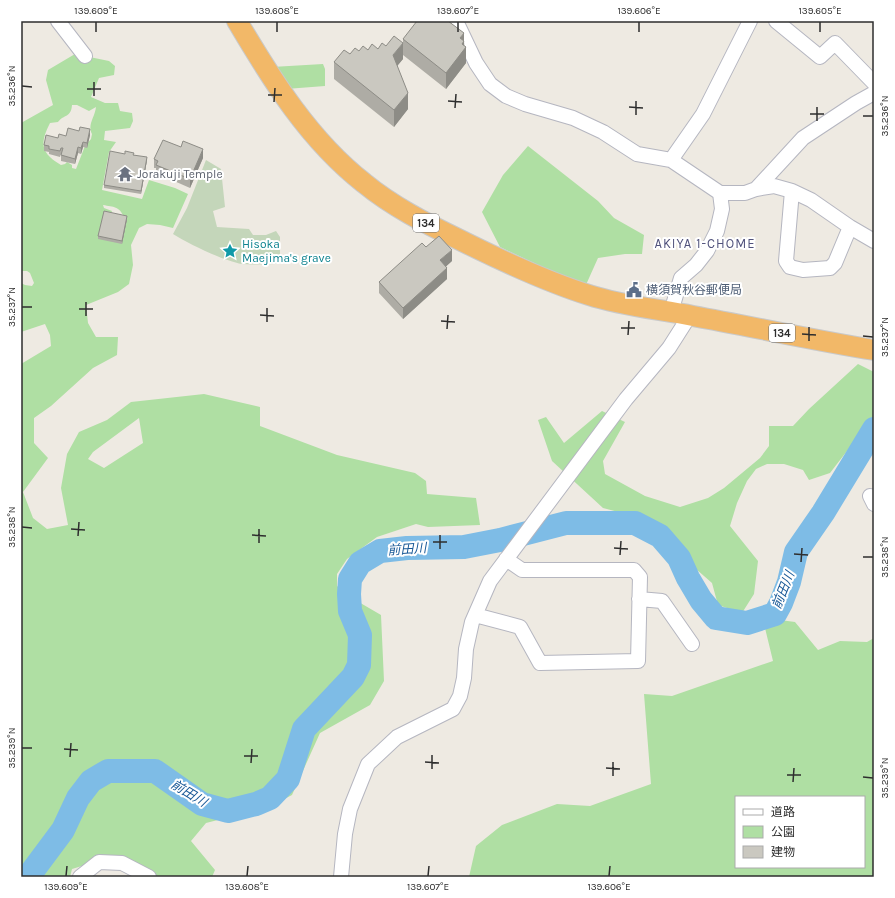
<svg xmlns="http://www.w3.org/2000/svg" width="895" height="898" font-family="Karla,'Noto Sans JP',sans-serif">
  <style>
    .green { fill: #afdfa3; fill-rule: evenodd }
    .cemetery { fill: #c4d6ba }
    .lines { fill: none; stroke-linecap: round; stroke-linejoin: round }
    .river { stroke: #7ebce6; stroke-width: 24 }
    .minor-casing { stroke: #b5b6c0; stroke-width: 16 }
    .highway-casing { stroke: #c9c9c9; stroke-width: 22 }
    .minor { stroke: #fff; stroke-width: 14 }
    .highway { stroke: #f2b868; stroke-width: 20 }
    .wall { fill: #aeaca5 }
    .shaded-wall { fill: #8d8c86 }
    .building { fill: #cac8c0; stroke: #8d8c86 }
    .ticks { fill: none; stroke: #2e2e2e; stroke-width: 1.5 }
    .labels { text-anchor: middle; dominant-baseline: central; stroke-width: 4; stroke-linejoin: round; paint-order: stroke }
    .shield { fill: #fff; stroke: #6d6d6d; stroke-width: 1 }
    .shield-label { font-size: 11px; font-weight: bold; fill: #2e2e2e }
    .worship-label { font-size: 12px; fill: #5b616d; stroke: #fff; text-anchor: start }
    .culture-label { font-size: 12px; fill: #0d838f; stroke: #fff; text-anchor: start }
    .service-label { font-size: 12px; fill: #4e5e75; stroke: #fff; text-anchor: start }
    .neighbourhood-label { font-size: 13px; letter-spacing: 1px; fill: #51527c; stroke: #fff }
    .water-label { font-size: 13px; font-style: italic; fill: #195997; stroke: #fff }
    .neatline { fill: none; stroke: #2e2e2e; stroke-width: 1.5 }
    .ticks-label { font-size: 10px; text-anchor: middle; fill: #2e2e2e }
  </style>
  <rect width="100%" height="100%" fill="#eeeae2"/>
  <path class="green" d="M75,54L109,61L115,66L114,75L99,78L91,97L105,103H118L120,111L132,113L133,121L130,128L105,131L104,140L116,142L109,152L102,190L142,199L149,180L175,188L188,194L173,228L160,225L147,224L139,228L131,245L133,265L129,284L118,292L86,305L88,323L96,337H118L117,355L93,368L51,406L34,418V443L48,458L23,492L33,518L47,529L68,525L61,488L67,454L79,432L107,420L131,402L204,394L260,407V426L337,455L415,473L426,481L427,494L476,498L480,525L428,527L416,524L377,537L347,559L337,574V586L357,601L381,615L384,681L370,705L320,733L292,795L269,807L206,823L191,841L215,870L212,877H154L152,873L118,855L72,869L70,877H21V364L51,346L50,335L45,324L21,332V283L25,285L32,286L34,283L30,273L27,271H21V244L22,241L21,240V123L53,105L46,80L48,70ZM72,105H77L89,111L96,107C95,117 87,125 92,134L91,139L85,146L76,169L72,168V165L67,162L65,164L61,165C40,153 40,143 50,123L58,122C64,114 71,118 72,105ZM103,205C114,207 119,206 124,217L111,214L112,211L104,208ZM139,418L143,443L104,468L88,459L93,452Z
    M323,64L325,69V86L286,89L272,67Z
    M528,146L598,201L614,218L644,235L642,254H625L598,258L585,287L500,247L482,212L503,175Z
    M858,364L874,372V416L830,473L809,480L803,470L784,464H767L756,469L747,481L737,503L730,526L758,561L754,594L742,613L718,605L712,583L696,569L653,521L603,508L552,461L538,420L546,417L564,443L602,411L625,422L603,461L605,474L645,496L680,507L708,498L724,488L760,458L769,446V426H793L809,409Z
    M780,620L795,622L818,650L840,641L867,642L874,638V877H469L476,846L502,825L557,804L590,806L651,784L644,694L672,696L773,661L765,628ZM736,797H864V867H736Z"/>
  <path class="cemetery" d="M206,160L221,169L225,207L213,211L217,227L249,229L253,235H266L276,231L280,237V260L276,264C265,264 253,265 242,264C224,261 189,244 173,234L187,208Z"/>
  <g class="lines">
    <path class="river" d="M28,877L63,830L78,798L91,781L108,771H155L202,804L228,811L256,804L270,798L288,779L304,729L353,677L359,665L360,635L350,611L349,594L350,579L360,563L380,551L407,548L464,547L500,540L566,523H635L660,536L679,558L688,578L701,600L716,618L747,623L775,614L781,603L789,582L796,552L823,513L874,429"/>
    <defs>
      <path id="minor" d="M58,21L85,56
        M456,21L476,63L490,84L506,96L525,104L573,118L603,132L637,154L671,160L720,193H745L756,189L774,186L792,191L811,200L850,227L874,241
        M776,21L820,57L835,43L874,83
        M671,160L703,114L750,21
        M756,189L803,138L856,103L874,93
        M792,191L786,261L790,267L803,270L830,268L835,263L850,227
        M671,312L681,278L696,265L707,251L717,231L722,209L720,193
        M870,496L874,504
        M639,599L662,601L692,644
        M475,615L520,627L540,663L638,661L640,577L634,570H522L506,559
        M80,877L99,862L122,863L149,877
        M341,877L345,834L350,809L368,764L397,737L453,709L460,696L464,678L466,649L472,622L490,581L626,399L669,348L690,315"/>
      <path id="highway" d="M237,21C272,80 309,140 364,183C392,206 425,223 458,239C500,260 544,281 589,295C623,306 658,309 693,316C753,327 813,340 874,350"/>
    </defs>
    <use href="#minor" class="minor-casing"/>
    <use href="#highway" class="highway-casing"/>
    <use href="#minor" class="minor"/>
    <use href="#highway" class="highway"/>
  </g>
  <path class="wall" d="M403,39L464,41L466,63L446,89L403,55Z
    M378,49L403,59L397,66L408,109L394,127L334,79V62L350,54L359,51Z
    M90,135L87,148L83,147L81,154L78,153L75,164L61,161V154L60,157L49,154V152L44,151V145L58,138Z
    M125,154L134,155L147,160L141,194L104,188V185Z
    M203,158L190,188L156,173V168H154V159Z
    M127,219L122,244L98,239V236Z
    M452,261L446,266L447,279L403,319L379,293V282Z"/>
  <path class="shaded-wall" d="M464,33V49L466,47V63L446,89V73L460,38Z
    M403,43V59L393,71V55Z
    M408,93V109L394,127V110Z
    M90,129V135L87,148V143Z
    M83,142V147L81,154V148Z
    M78,147V153L75,164V159Z
    M203,149V158L190,188V179Z
    M147,157V160L141,194V191Z
    M127,216V219L122,244V241Z
    M452,250V261L440,272V260Z
    M447,268V279L403,319V308Z"/>
  <path class="building" d="M417,21H448L464,33L460,38L464,41L462,44L466,47L446,73L403,39Z
    M394,36L403,43L393,55L408,93L394,110L334,62L344,50L350,54L355,48L359,51L363,46L368,50L372,44L378,49L382,43L386,46Z
    M80,127L90,129L87,143L83,142L81,148L78,147L75,159L61,155L63,148H61L60,151L49,149V146L44,145L46,135L58,138L59,134L66,136L68,128L79,131Z
    M163,140L181,147L183,141L203,149L190,179L156,165L158,161L154,159Z
    M110,151L125,154V151L134,153L133,155L147,157L141,191L104,185Z
    M104,211L127,216L122,241L98,236Z
    M439,236L452,250L440,260L447,268L403,308L379,282L422,243L426,247Z"/>
  <path class="ticks" d="M96,32V22M277,32V22M458,32V22M639,32V22M820,32V22M22,86L32,87M87,89H101M268,95H282M94,96V82M448,101L462,102M274,102L275,88M629,107L643,108M455,108L456,94M810,114H824M636,115V101M863,116H873M817,121V107M22,307H32M79,309H93M260,315L274,316M86,316V302M441,321L455,322M267,322V308M621,328H635M447,329L448,315M802,334L816,335M628,335L629,321M863,336L873,337M809,341V327M22,527L32,528M71,529L85,530M252,535L266,536M78,536L79,522M433,542H447M259,543V529M614,548L628,549M440,549V535M794,554L808,555M620,555L621,541M863,557H873M801,562L802,548M22,748H32M64,749L78,750M244,756H258M70,757L71,743M425,762L439,763M251,763L252,749M606,768L620,769M432,769V755M787,775H801M613,776V762M863,777L873,778M793,782L794,768M66,876L67,866M247,876L248,866M428,876L429,866M609,876L610,866"/>
  <defs>
    <symbol id="temple-bare" viewBox="-9 -9 18 18"><path d="M0-6L5-2H3V0L6.5 2.5H4V6H1.5V3h-3V6H-4V2.5H-6.5L-3 0V-2H-5Z" fill="#6b7280" stroke="#fff" stroke-width="2.5" paint-order="stroke"/></symbol>
    <symbol id="sight-bare" viewBox="-9 -9 18 18"><path d="M0-6L1.8-2.2L6-1.7L2.9 1.2L3.7 5.4L0 3.3L-3.7 5.4L-2.9 1.2L-6-1.7L-1.8-2.2Z" fill="#0f9aa8" stroke="#fff" stroke-width="2.5" paint-order="stroke"/></symbol>
    <symbol id="civic-bare" viewBox="-9 -9 18 18"><path d="M-.6-6.5H3V-4.5H.6V-3L4-1V1h2V6H-6V1h2V-1L-.6-3ZM-1.2 2.5V6h2.4V2.5Z" fill="#5c6f8a" stroke="#fff" stroke-width="2.5" paint-order="stroke"/></symbol>
  </defs>
  <g fill-rule="evenodd">
    <use href="#temple-bare" x="114" y="163" width="22" height="22"/>
    <use href="#sight-bare" x="219" y="240" width="22" height="22"/>
    <use href="#civic-bare" x="623" y="279" width="22" height="22"/>
  </g>
  <g class="labels">
    <g class="shield">
      <rect x="413" y="214" width="26" height="18" rx="3"/>
      <rect x="769" y="324" width="26" height="18" rx="3"/>
    </g>
    <g class="shield-label">
      <text x="426" y="223">134</text>
      <text x="782" y="333">134</text>
    </g>
    <g class="worship-label">
      <text x="137" y="174">Jorakuji Temple</text>
    </g>
    <g class="culture-label">
      <text x="242" y="244">Hisoka<tspan x="242" dy="14">Maejima's grave</tspan></text>
    </g>
    <g class="service-label">
      <text x="646" y="290">横須賀秋谷郵便局</text>
    </g>
    <g class="neighbourhood-label">
      <text x="705" y="243">AKIYA 1-CHOME</text>
    </g>
    <g class="water-label">
      <text transform="translate(407 549) rotate(-4)">前田川</text>
      <text transform="translate(783 590) rotate(-68)">前田川</text>
      <text transform="translate(189 793) rotate(31)">前田川</text>
    </g>
  </g>
  <rect width="895" height="898" fill="none" stroke="#ffffff" stroke-width="44"/>
  <rect x="735" y="796" width="130" height="72" fill="#ffffff" stroke="#ababab"/>
  <rect x="743" y="809" width="20" height="6" fill="#ffffff" stroke="#ababab"/>
  <text x="771" y="816" font-size="12" fill="#2e2e2e">道路</text>
  <rect x="743" y="826" width="20" height="12" fill="#afdfa3" stroke="#ababab"/>
  <text x="771" y="836" font-size="12" fill="#2e2e2e">公園</text>
  <rect x="743" y="846" width="20" height="12" fill="#cac8c0" stroke="#ababab"/>
  <text x="771" y="856" font-size="12" fill="#2e2e2e">建物</text>
  <rect x="22" y="22" width="851" height="854" class="neatline"/>
  <g class="ticks-label">
    <text x="96" y="14">139.609°E</text>
    <text x="277" y="14">139.608°E</text>
    <text x="458" y="14">139.607°E</text>
    <text x="639" y="14">139.606°E</text>
    <text x="820" y="14">139.605°E</text>
    <text transform="translate(11 86) rotate(-90)" y="4">35.236°N</text>
    <text transform="translate(884 116) rotate(-90)" y="4">35.236°N</text>
    <text transform="translate(11 307) rotate(-90)" y="4">35.237°N</text>
    <text transform="translate(884 337) rotate(-90)" y="4">35.237°N</text>
    <text transform="translate(11 527) rotate(-90)" y="4">35.238°N</text>
    <text transform="translate(884 557) rotate(-90)" y="4">35.238°N</text>
    <text transform="translate(11 748) rotate(-90)" y="4">35.239°N</text>
    <text transform="translate(884 778) rotate(-90)" y="4">35.239°N</text>
    <text x="66" y="890">139.609°E</text>
    <text x="247" y="890">139.608°E</text>
    <text x="428" y="890">139.607°E</text>
    <text x="609" y="890">139.606°E</text>
  </g>
</svg>
